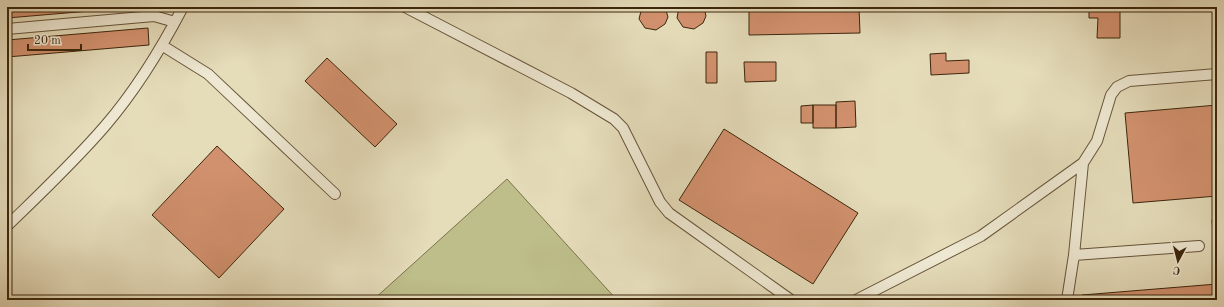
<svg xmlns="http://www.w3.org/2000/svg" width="1224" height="307" font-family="'Old Standard TT',serif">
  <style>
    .green { fill: #bdbe8a; stroke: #7c724b }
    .building { fill: #d2916e; stroke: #3c260c }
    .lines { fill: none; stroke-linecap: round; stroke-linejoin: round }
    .lane-casing { stroke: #665438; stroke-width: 12 }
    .lane { stroke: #eee8d2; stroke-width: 10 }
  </style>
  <rect width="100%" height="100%" fill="#e5dcba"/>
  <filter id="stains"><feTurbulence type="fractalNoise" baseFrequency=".005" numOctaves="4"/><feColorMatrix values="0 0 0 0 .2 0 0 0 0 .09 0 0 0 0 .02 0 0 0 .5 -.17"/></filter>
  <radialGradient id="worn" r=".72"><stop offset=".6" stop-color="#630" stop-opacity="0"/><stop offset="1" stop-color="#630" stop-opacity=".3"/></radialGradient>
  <path class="green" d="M507,179L617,300H373Z"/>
  <path class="building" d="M7,7H137L7,18Z
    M642,7H665L668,17L665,24L656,30L645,28L639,19Z
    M679,7H704L706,16L703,23L694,29L683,27L677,18Z
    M749,7H859L860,33L749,35Z
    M1089,7H1120V38H1097L1098,18H1089Z
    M1214,13H1217V32H1214Z
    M148,28L149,45L7,57V40Z
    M706,52H717V83H706Z
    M946,53V61L969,60V73L931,75L930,54Z
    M327,58L397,124L375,147L305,81Z
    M744,62H776V81L745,82Z
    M855,101L856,127L836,128V102Z
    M813,105V123H801V106Z
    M813,105H836V128H813Z
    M1217,105V196L1133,203L1125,113Z
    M724,129L858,213L813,284L679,200Z
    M217,146L284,209L219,278L152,215Z
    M1212,220H1217V283Z
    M1217,284V300H1083L1082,295Z"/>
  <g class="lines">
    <defs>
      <path id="lane" d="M405,7L571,93L614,119L623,128L660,202L669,213L791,300
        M7,29L154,16L175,22
        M163,46L208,74L335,194
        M1083,163L1097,141L1111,95L1117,87L1129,81L1217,74
        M7,226C40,194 74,162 105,126C136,90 161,49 183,7
        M1074,255L1199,246
        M856,300L981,236L1083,163L1074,255L1067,300"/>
    </defs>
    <use href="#lane" class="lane-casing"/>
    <use href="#lane" class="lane"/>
  </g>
  <rect width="1224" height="307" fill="none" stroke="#e5dcba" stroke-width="24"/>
  <rect x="8" y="8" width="1208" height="291" fill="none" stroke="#3c260c" stroke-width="2"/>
  <rect x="12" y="12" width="1200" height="283" fill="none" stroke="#3c260c"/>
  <g transform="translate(1178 261) rotate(187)" stroke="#eee8d2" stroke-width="3" paint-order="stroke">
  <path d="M0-3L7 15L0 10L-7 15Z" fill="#3c260c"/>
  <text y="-6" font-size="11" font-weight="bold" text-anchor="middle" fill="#3c260c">С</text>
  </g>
  <path d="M28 44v6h53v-6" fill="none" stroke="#3c260c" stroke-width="2"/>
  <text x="34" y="44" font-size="12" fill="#3c260c" stroke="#eee8d2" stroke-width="3" paint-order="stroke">20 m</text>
  <rect width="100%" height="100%" filter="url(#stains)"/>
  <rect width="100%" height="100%" fill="url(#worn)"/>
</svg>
